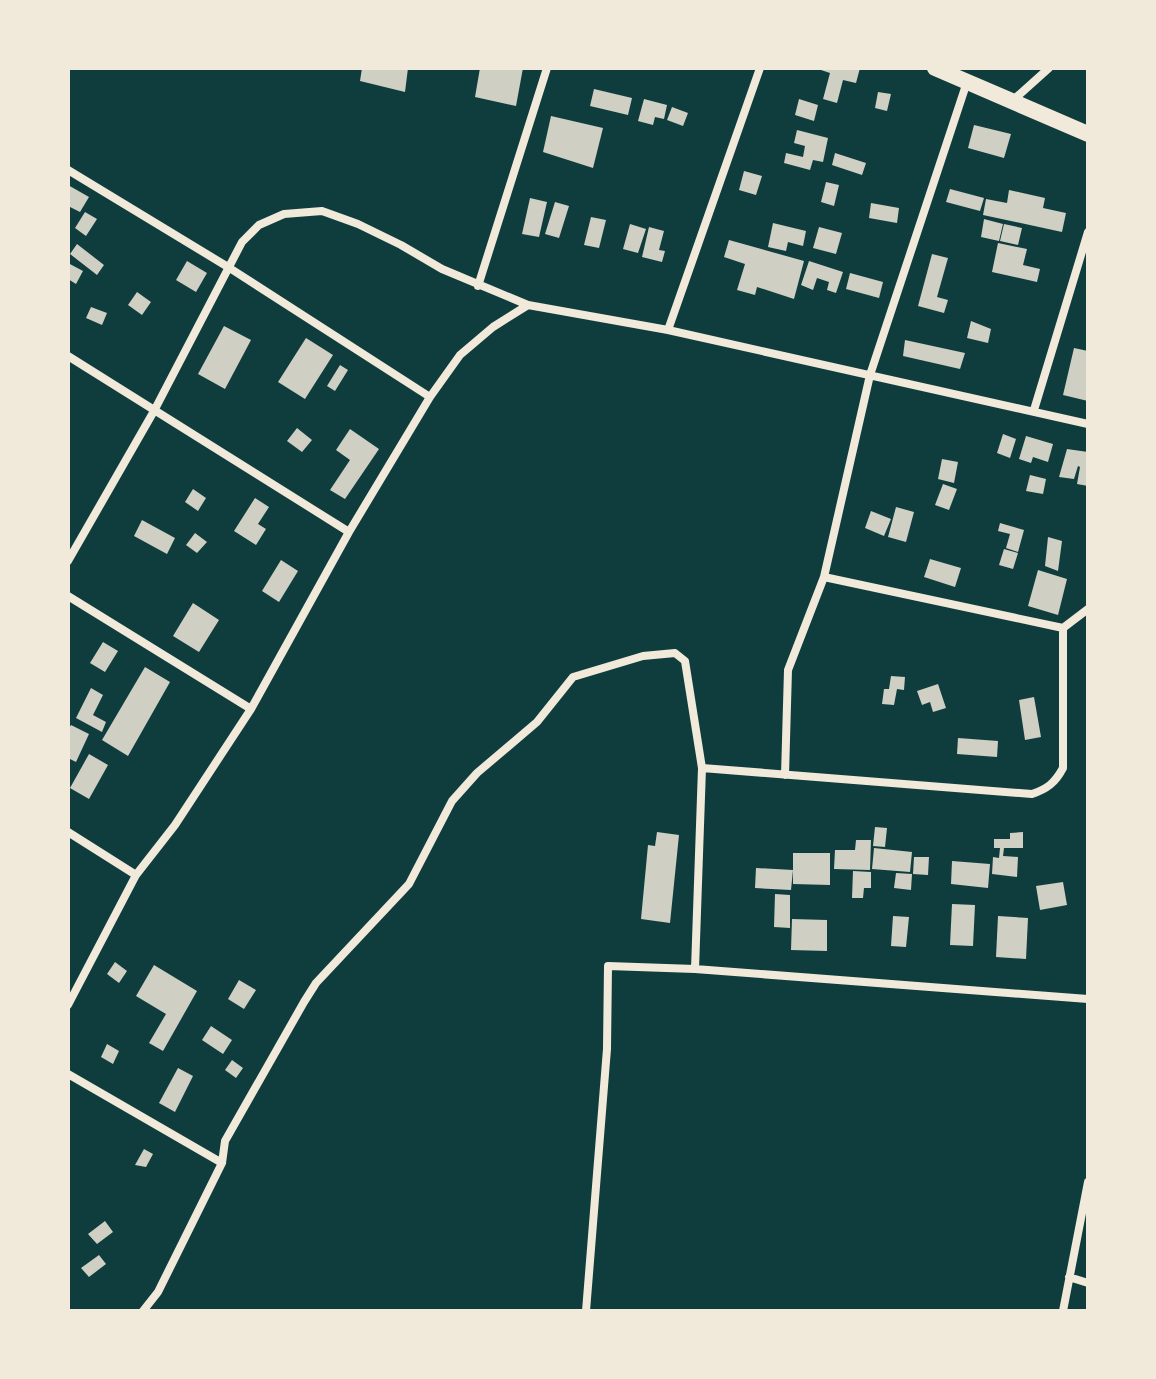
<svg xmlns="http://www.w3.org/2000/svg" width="1156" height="1379" font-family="'Public Sans',sans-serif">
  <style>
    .building { fill: #cfcfc3 }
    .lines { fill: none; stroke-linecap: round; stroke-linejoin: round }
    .minor { stroke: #f1e9da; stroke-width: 8 }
    .secondary { stroke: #f1e9da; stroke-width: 16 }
  </style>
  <rect width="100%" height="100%" fill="#0f3d3e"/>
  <path class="building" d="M362,68H408L405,92L360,81Z
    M480,68H523L516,106L475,97Z
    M815,68H860L856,83L843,80L837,103L823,99L830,73Z
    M594,89L632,98L628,115L590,106Z
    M878,92L891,94L887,111L875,108Z
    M644,99L667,105L664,119L655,117L653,125L638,121Z
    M799,99L818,105L814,121L795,115Z
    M672,107L688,113L683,126L667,120Z
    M551,116L603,128L593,168L543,152Z
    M974,125L1011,134L1004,158L968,148Z
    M797,130L828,138L823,162L813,160L810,170L784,163L786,153L803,157L805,146L794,143Z
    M835,153L866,163L862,175L832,165Z
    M744,171L762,176L756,195L739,190Z
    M826,182L839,185L834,206L821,202Z
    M68,185L89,197L80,212L68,206Z
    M950,189L984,198L980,211L946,202Z
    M1009,190L1045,198L1043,208L1066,213L1062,232L983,215L986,199L1007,203Z
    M530,198L547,202L539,237L522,234Z
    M555,202L569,206L559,238L545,234Z
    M871,203L899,208L897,223L869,218Z
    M85,212L97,219L86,236L75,228Z
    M591,217L606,220L599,248L584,245Z
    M984,219L1003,224L999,241L981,237Z
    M773,223L806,231L803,246L788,242L786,251L768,247Z
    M630,224L646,229L638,253L623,249Z
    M1004,224L1022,228L1018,245L1000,241Z
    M649,227L664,231L659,250L665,251L662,262L642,257Z
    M819,227L842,233L836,254L813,248Z
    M729,240L804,261L794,299L757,287L755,295L737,290L745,264L724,257Z
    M998,243L1027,249L1023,265L1040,269L1037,282L992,272Z
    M77,244L104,265L97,275L70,254Z
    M932,254L948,258L937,297L948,300L944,313L918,306Z
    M187,261L207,273L196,292L176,280Z
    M809,261L843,272L836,293L827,290L829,282L817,278L813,290L801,285Z
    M68,263L83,271L76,284L68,279Z
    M850,273L883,282L879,298L846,289Z
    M137,292L151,302L142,315L128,305Z
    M91,307L107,313L102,325L86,318Z
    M971,321L991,329L988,343L967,338Z
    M224,326L251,340L225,389L198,374Z
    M306,338L333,355L305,399L278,382Z
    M905,340L965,353L960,369L903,356Z
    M1074,348L1088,351V401L1063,395Z
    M340,365L348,370L335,391L327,386Z
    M297,428L312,440L302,452L287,441Z
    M350,429L379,449L345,499L330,490L350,460L336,450Z
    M1003,434L1016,439L1010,458L997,453Z
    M1026,436L1053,444L1048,462L1033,457L1031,463L1019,459Z
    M1067,449L1088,452V486L1077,484L1080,467L1078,466L1074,479L1059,477Z
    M942,459L958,462L954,483L938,479Z
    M1030,475L1046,479L1043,494L1026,491Z
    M943,484L957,489L949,510L935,505Z
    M193,489L206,498L198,511L185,502Z
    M255,498L269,507L258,524L266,529L256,545L234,531Z
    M896,507L914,512L906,542L888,537Z
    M871,511L891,519L884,536L865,528Z
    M142,520L175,538L167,554L134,536Z
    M1000,523L1024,530L1018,552L1006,548L1010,534L998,531Z
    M195,533L207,542L197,553L186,545Z
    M1048,537L1062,541L1058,571L1045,566Z
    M1004,549L1018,553L1013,569L999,565Z
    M930,559L961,568L955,587L924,577Z
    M281,560L298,571L279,602L262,591Z
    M1038,570L1067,579L1058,615L1028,606Z
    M193,603L219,620L199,652L173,636Z
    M103,642L118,651L105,672L90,663Z
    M145,667L170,682L128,756L102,740Z
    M891,676L905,677L904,690L897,689L894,705L882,704L884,689H889Z
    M938,684L946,708L933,712L930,702L922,705L917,691Z
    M91,688L103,695L93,715L106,722L102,732L76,718Z
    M1034,697L1041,737L1025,740L1019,700Z
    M71,725L89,734L76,762L68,758V730Z
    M958,738L998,741L997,757L957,754Z
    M89,754L108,765L89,799L70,788Z
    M875,827L887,828L885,847L873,846Z
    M657,832L679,835L670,923L641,919L648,845L655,846Z
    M1023,832V848H1004L1003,856L1018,857L1017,877L992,874L993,857L999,858L1000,848H994V839H1010V833Z
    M856,840H871L870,870L834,869L835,850H855Z
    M874,848L912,852L910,872L872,869Z
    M793,853H830V885L793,884Z
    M914,857H929L928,875L913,874Z
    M952,861L990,864L988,888L951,884Z
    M756,868L793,870L791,890L755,888Z
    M853,871L871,872V888H864L863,898H852Z
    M896,873L912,874L911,890L894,888Z
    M1063,882L1067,905L1040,910L1036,886Z
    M775,894L790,895V928L774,927Z
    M952,904L975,905L973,946L950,945Z
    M893,916L909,917L906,947L891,946Z
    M998,916L1028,918L1026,959L996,957Z
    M792,919L827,920V951L791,950Z
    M115,962L127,971L119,983L107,974Z
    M154,965L197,991L163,1051L149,1043L166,1014L136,996Z
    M239,980L256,990L244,1009L228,999Z
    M211,1026L232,1040L223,1054L202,1040Z
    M107,1044L119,1051L113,1064L101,1057Z
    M232,1060L243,1068L236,1078L225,1070Z
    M178,1068L193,1076L175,1112L159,1103Z
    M144,1149L153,1154L146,1167L135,1165Z
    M105,1221L113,1232L97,1244L88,1234Z
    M99,1255L106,1264L89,1277L81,1268Z"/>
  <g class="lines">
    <path class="minor" d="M1011,102L1049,68
      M68,170L228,267L430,397
      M478,286L547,68
      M668,330L760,68
      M68,356L349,532
      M1034,410L1088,232
      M68,561L154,411L242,242L259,225L284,214L322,211L358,224L401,245L442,269L528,305L668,330L1088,424
      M824,577L1063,628L1088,609
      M68,596L251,709
      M702,768L1032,794C1047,789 1055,783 1063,768V628
      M785,775L788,670L824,577L870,375L967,82
      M68,832L136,875
      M68,1005L136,875L175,825L251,709L349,532L430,397L460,355L493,327L528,305
      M68,1074L222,1163
      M1069,1277L1088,1283
      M143,1311L158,1292L222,1163L225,1141L304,1002L316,983L409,884L452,801L477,773L537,722L573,677L643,656L675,653L685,661L702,768L695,969
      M586,1311L607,1049L608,966L695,969L1088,999
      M1063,1311L1088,1182"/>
    <path class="secondary" d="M935,68L1088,134"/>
  </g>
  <rect width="1156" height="1379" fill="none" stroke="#f1e9da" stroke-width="140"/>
</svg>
